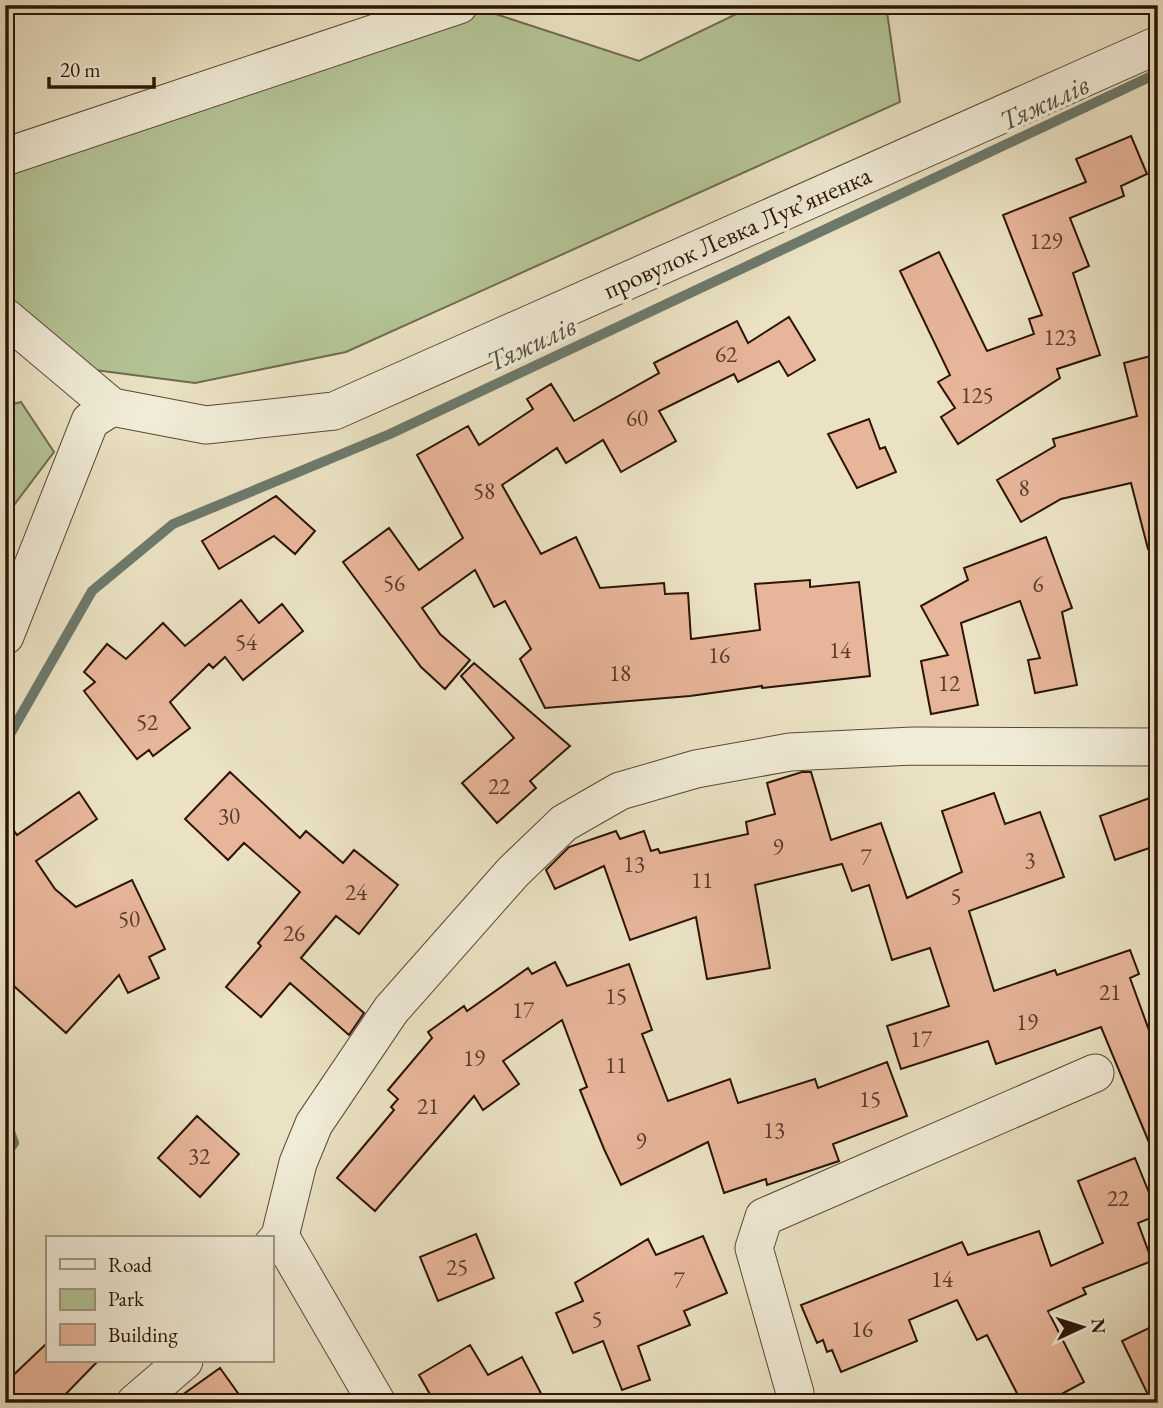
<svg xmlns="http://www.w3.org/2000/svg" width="1163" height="1408" font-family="'EB Garamond',serif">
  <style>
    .green { fill: #b4c496; stroke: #706c4e; stroke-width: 2 }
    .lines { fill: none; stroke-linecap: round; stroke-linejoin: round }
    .stream { stroke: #6d7a6c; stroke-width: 10 }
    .building { fill: #e7b599; stroke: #2c1407; stroke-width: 2 }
    .minor-casing { stroke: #5c4836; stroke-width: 39 }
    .minor { stroke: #f1ecd8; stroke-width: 37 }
    .labels { text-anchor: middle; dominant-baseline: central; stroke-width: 7; stroke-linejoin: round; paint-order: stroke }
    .number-label { font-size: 23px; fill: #5b3c2c }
    .street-label { font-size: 26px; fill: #2c1407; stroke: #f1ecd8 }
    .water-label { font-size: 28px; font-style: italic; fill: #525042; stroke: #f1ecd8 }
  </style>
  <rect width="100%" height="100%" fill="#eae2c3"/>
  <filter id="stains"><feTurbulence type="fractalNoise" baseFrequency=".00286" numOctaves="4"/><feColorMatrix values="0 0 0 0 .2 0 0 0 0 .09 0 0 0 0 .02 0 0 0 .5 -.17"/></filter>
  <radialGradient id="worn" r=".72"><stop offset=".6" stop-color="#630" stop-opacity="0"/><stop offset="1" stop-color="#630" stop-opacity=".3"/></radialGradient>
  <path class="green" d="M468,5L639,61L755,5H886L900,102L346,352L195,383L64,366L5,317V157Z
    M21,402L54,452L5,517V406Z"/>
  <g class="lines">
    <path class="stream" d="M5,743L92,591L173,524L390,434L1158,73
      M5,1118L14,1143L5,1156"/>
  </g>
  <path class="building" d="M1131,136L1147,174L1121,186L1124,196L1070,218L1089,266L1073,273L1100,355L1057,369L1060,378L958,444L941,417L955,408L938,382L950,375L900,271L939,252L987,351L1034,334L1029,319L1042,315L1003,215L1086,182L1076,159Z
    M789,317L815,360L788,376L779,361L738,382L734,374L659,411L676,441L621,472L603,440L566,463L557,448L502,485L541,554L576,537L600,588L664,583L665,594L688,593L691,639L760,630L755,584L810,580V587L859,582L870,676L762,688V686L690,696L545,708L520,659L531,649L505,601L494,607L475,570L422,608L440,634L470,660L445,689L421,667L343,562L389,528L419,570L463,538L417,455L468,426L479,445L533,409L527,399L551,384L574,421L659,373L654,363L737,321L748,343Z
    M1158,354V548L1148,549L1131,483L1061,499L1021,522L997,480L1055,446L1053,439L1137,416L1124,363Z
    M869,419L880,449L885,447L896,472L857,488L828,434Z
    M276,496L315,531L295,554L274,536L219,569L202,541Z
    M1046,537L1072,608L1062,612L1077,685L1035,693L1028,660L1040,658L1020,601L961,623L978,705L931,714L921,661L948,655L921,606L968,580L964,568Z
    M241,600L259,623L282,604L303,631L243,680L225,657L213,668L209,664L170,702L190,728L153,756L149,750L137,759L84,691L95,682L84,672L107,644L126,659L163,623L185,646Z
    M474,663L570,746L530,781L536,788L497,823L462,783L514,738L461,676Z
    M230,772L300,838L306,831L343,863L354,850L398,885L359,934L336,916L301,958L364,1013L349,1035L290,983L261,1017L226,987L261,946L258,943L300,892L244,843L228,860L185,819Z
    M802,772H811L831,840L881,823L907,898L962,872L942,811L994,793L1005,824L1040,812L1064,877L969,911L994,991L1055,970L1057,975L1130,950L1139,974L1130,978L1158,1055V1164L1101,1027L996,1064L988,1041L901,1069L887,1026L949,1006L930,948L892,960L869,885L852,891L842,864L755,885L770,968L707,979L696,917L630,940L604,866L555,889L546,870L569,847L616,831L620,839L644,831L651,851L658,849L660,853L748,834L746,822L775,814L767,783Z
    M79,792L97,819L36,861L55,889L76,907L132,880L165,949L149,957L159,978L128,993L119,975L66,1033L5,978V818L17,835Z
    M1158,795V845L1115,860L1100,816Z
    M555,962L567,986L629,964L652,1030L642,1034L668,1101L730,1079L738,1103L815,1079L818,1088L887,1062L907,1116L833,1144L839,1161L767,1185L766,1179L724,1193L708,1142L621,1185L604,1149L580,1090L587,1087L562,1020L503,1061L519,1084L483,1110L474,1096L375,1211L337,1178L394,1110L391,1107L398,1099L388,1090L432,1038L428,1032L464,1006L467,1011L528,968L532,974Z
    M197,1116L239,1154L200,1197L158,1158Z
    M1135,1158L1158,1215L1138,1223L1152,1261L1083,1288L1086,1294L1048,1311L1084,1382L1045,1403H1022L987,1335L977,1340L957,1300L909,1320L917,1341L841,1372L832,1350L827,1352L823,1340L817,1343L801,1305L962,1242L968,1255L1039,1231L1051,1266L1103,1243L1078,1181Z
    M476,1234L494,1278L438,1301L420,1257Z
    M703,1236L727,1293L684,1311L690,1325L638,1346L650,1380L622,1390L603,1341L573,1353L556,1313L583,1301L575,1283L648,1239L656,1255Z
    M1151,1327L1158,1342V1403H1152L1122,1341Z
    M47,1343V1361H98L57,1403H5V1383Z
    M470,1345L488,1375L522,1357L546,1403H435L419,1375Z
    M220,1368L245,1403H171Z"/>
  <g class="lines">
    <defs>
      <path id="minor" d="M5,157L459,5
        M5,317L112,407
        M5,636L90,421L112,407L206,425L334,411L1158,45
        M280,1236L377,1403
        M271,1247L280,1236L298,1163L314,1124L391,1010L513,872L564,823L620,791L696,769L790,752L913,746L1158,747
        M135,1403L184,1361
        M792,1403L795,1393L754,1248L764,1217L1095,1073"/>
    </defs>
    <use href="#minor" class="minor-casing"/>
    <use href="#minor" class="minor"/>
  </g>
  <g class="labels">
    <g class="number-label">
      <text x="1046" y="241">129</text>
      <text x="1060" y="337">123</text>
      <text x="726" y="354">62</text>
      <text x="977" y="395">125</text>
      <text x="637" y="418">60</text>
      <text x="1024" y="488">8</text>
      <text x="484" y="491">58</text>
      <text x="394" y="583">56</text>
      <text x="1038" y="584">6</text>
      <text x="246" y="642">54</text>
      <text x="840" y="650">14</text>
      <text x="719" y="655">16</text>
      <text x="620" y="673">18</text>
      <text x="949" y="683">12</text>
      <text x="147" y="722">52</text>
      <text x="499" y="786">22</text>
      <text x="229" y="816">30</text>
      <text x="778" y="847">9</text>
      <text x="866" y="857">7</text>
      <text x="1030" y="860">3</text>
      <text x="634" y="864">13</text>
      <text x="702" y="880">11</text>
      <text x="356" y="892">24</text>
      <text x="956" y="896">5</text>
      <text x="129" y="919">50</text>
      <text x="294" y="933">26</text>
      <text x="1110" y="992">21</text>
      <text x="616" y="996">15</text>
      <text x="523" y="1010">17</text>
      <text x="1027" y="1022">19</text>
      <text x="921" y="1039">17</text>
      <text x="474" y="1058">19</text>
      <text x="616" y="1065">11</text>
      <text x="870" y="1099">15</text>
      <text x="428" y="1106">21</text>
      <text x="774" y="1130">13</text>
      <text x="641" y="1141">9</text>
      <text x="199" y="1156">32</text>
      <text x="1118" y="1198">22</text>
      <text x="457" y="1267">25</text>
      <text x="942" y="1279">14</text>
      <text x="679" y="1280">7</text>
      <text x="597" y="1319">5</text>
      <text x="862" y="1329">16</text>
    </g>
    <g class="street-label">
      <text transform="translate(737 232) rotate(-24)">провулок Левка Лукʼяненка</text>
    </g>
    <g class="water-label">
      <text transform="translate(1044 102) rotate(-25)">Тяжилів</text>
      <text transform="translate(531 343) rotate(-25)">Тяжилів</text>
    </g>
  </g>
  <rect width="1163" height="1408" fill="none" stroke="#eae2c3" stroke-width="28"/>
  <rect x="7" y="7" width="1149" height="1394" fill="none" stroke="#2c1407" stroke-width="3.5"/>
  <rect x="14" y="14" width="1135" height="1380" fill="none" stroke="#2c1407" stroke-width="2"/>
  <rect x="46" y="1236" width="228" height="126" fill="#f1ecd8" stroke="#a29684" stroke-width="2"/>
  <rect x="60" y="1259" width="35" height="10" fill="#f1ecd8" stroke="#a29684" stroke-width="2"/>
  <text x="108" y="1272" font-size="21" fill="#2c1407">Road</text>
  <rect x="60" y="1289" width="35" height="21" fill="#b4c496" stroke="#a29684" stroke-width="2"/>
  <text x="108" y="1306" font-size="21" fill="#2c1407">Park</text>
  <rect x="60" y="1324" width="35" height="21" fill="#e7b599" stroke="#a29684" stroke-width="2"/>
  <text x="108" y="1342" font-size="21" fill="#2c1407">Building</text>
  <g transform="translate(1082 1327) rotate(86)" stroke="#f1ecd8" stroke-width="5" paint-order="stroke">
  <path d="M0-5L12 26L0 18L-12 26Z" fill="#2c1407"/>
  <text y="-10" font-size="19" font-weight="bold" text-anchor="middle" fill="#2c1407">N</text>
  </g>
  <path d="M49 77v10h105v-10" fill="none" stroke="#2c1407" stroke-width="3.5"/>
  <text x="60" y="77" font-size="21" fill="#2c1407" stroke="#f1ecd8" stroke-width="5" paint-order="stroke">20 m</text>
  <rect width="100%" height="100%" filter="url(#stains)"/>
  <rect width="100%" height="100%" fill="url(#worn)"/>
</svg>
